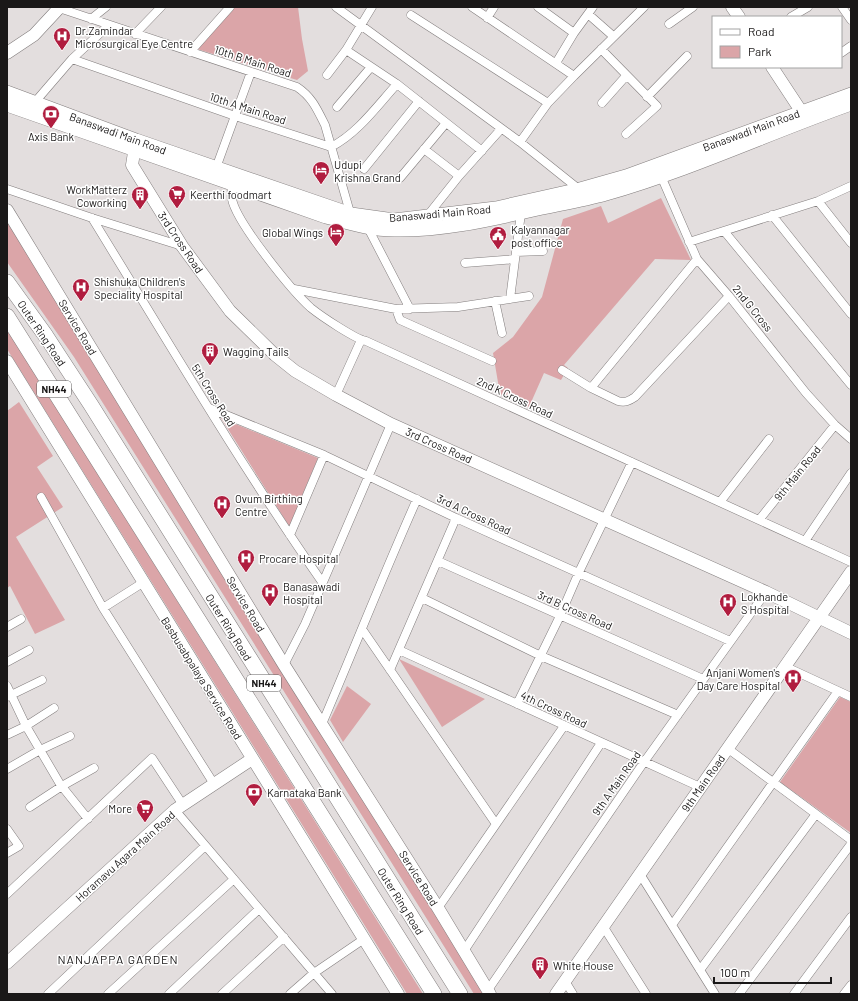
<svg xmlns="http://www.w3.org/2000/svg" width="858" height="1001" font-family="Barlow,sans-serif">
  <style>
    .green { fill: #dba5a8 }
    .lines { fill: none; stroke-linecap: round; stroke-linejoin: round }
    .street-casing { stroke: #837e7e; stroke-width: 9 }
    .secondary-casing { stroke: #837e7e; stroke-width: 13 }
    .primary-casing { stroke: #837e7e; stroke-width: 14 }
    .highway-casing { stroke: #837e7e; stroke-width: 16 }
    .street { stroke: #fff; stroke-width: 8 }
    .secondary { stroke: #fff; stroke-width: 12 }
    .primary { stroke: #fff; stroke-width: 13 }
    .highway { stroke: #fff; stroke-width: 15 }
    .labels { text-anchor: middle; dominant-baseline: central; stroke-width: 3; stroke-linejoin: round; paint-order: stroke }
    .shield { fill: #fff; stroke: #5f5d5d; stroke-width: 1 }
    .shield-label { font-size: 10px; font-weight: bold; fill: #1a1818 }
    .poi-label { font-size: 11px; fill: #1a1818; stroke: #fff; text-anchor: start }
    .street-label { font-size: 11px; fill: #1a1818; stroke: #fff }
    .neighbourhood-label { font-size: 12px; letter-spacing: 1px; fill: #1a1818; stroke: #fff }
  </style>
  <rect width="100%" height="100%" fill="#e3dede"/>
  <path class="green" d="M234,7H298L302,39L308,71L297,80L197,49Z
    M661,198L691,260L655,259L564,365L568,368L561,380L544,373L529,407L500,394L493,353L513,337L542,297L563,219L601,206L608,223Z
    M7,220L487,994H474L74,357L7,262Z
    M7,329L14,340L423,994H407L388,963L7,349Z
    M19,402L53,456L37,467L63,507L16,537L65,620L35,634L10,586L7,588V411Z
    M221,418L318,458L289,527V526Z
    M399,659L485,699L442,727Z
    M347,686L371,704L343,742L330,720Z
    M840,697L851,702V833L780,782Z"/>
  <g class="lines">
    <defs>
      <path id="street" d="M336,7L520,142L580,190
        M472,7L574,76
        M538,7L574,33
        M842,7L851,20
        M59,8L297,87C312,97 317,109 325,125L351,216
        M588,14L613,36
        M411,15L548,103
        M791,17L808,7
        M487,18L494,7
        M91,19L106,7
        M669,24L693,7
        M135,34L161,7
        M601,49L657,106L626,134
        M346,50L397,84L482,151
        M190,52L230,7
        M841,53L851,46
        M72,59L235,116L331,147C358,133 377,106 397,84
        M556,63L574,33L593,7
        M327,75L346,50L372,7
        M647,97L687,56
        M35,102L72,59L109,25
        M602,103L626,76
        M337,107L371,67
        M520,142L548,103L574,76L644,7
        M424,149L459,176
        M216,168L251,72
        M364,169L419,101
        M661,176L697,259L729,296L806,393L835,425L851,439
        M400,178L446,123
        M232,183C232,188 231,194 232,199C236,222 292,291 311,308C321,316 355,339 366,341L851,562
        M7,189L92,218L182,246
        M818,201L851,243
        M428,215L459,176L501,129
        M772,215L851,314
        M92,218C167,340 240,464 322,582
        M368,228L410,309
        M724,231L851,385
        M689,242L818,201L851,186
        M516,252L543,251
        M465,263L515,259
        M294,289L396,309L458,307L529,296
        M510,299L521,213
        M495,301L502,333
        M396,309L400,320L492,361
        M562,370L591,388L618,401C625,403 629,401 635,397L729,296
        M591,388L697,259
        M336,395L361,340
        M209,408L324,455L456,518L730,641
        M41,497L103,608L214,784
        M720,502L769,439
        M759,520L835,425
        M290,535L324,455
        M805,541L851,473
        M438,561L703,679
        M422,598L541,656L678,715
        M103,608L144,582
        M7,627L21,619
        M362,629L496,824
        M399,650L700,787
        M7,662L29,650
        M284,665L305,624L391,424
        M784,666L851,697
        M390,670L456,518
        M7,686L26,726L60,784L88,819
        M7,697L42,680
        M517,704L560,616L579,572L632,462
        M322,724C354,649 384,573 417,499
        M7,735L26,726L54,708
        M727,748L851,840
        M7,769L40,750L70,736
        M30,807L62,786L94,768
        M175,810L332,994
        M7,829L19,846L7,853
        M640,874L715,994
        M7,894L152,758L183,805
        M438,908L564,726
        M672,925L838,691
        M603,926L646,994
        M464,951L601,743
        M700,970L816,814
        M565,981L573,994
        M488,990L644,762L766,592
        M48,994L205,846
        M108,994L234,879
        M169,994L259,909
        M222,994L284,937
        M290,994L314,973L364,939
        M739,994L851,844
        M794,994L851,917
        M844,994L851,985"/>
      <path id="secondary" d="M732,7L739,17
        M7,53L34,35L60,7
        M772,67L801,111
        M136,140L132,165L182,246L230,311L275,355L295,371L336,395L391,424L766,592L851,633
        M7,210L284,665L438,908L490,994
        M7,361L398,994
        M7,963L175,810L252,759
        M556,994L851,572"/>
      <path id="primary" d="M7,92L136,140L351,214L394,220L496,208L580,189L626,176L851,94
        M7,105L326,217C349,223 371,230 394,230C440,231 485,221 529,211C555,205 581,201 606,194C690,170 769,133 851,104"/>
      <path id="highway" d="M7,282L46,336L91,405L460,994
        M7,316L434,994"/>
    </defs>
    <use href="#street" class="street-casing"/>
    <use href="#secondary" class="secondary-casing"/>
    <use href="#primary" class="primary-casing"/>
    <use href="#highway" class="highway-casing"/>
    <use href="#street" class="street"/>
    <use href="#secondary" class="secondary"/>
    <use href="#primary" class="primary"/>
    <use href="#highway" class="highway"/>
  </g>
  <defs>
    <symbol id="hospital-pin" viewBox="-11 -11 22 30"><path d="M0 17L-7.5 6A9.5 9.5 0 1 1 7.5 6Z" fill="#b01d3f" stroke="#fff"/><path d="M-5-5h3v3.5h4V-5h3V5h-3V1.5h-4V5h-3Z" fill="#fff"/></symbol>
    <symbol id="bank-pin" viewBox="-11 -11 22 30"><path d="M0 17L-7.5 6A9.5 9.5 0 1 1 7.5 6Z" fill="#b01d3f" stroke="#fff"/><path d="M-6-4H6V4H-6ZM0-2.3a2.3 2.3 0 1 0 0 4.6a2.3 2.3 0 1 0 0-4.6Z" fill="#fff"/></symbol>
    <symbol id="hotel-pin" viewBox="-11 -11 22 30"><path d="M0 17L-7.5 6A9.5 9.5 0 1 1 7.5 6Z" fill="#b01d3f" stroke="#fff"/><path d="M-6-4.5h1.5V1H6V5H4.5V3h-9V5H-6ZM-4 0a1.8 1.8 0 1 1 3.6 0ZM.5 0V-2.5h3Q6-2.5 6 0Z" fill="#fff"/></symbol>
    <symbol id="supermarket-pin" viewBox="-11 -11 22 30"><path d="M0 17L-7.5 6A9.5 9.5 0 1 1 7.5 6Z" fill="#b01d3f" stroke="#fff"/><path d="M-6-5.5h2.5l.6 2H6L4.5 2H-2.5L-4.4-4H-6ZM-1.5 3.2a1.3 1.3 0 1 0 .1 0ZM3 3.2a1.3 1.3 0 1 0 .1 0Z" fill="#fff"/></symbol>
    <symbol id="building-pin" viewBox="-11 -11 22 30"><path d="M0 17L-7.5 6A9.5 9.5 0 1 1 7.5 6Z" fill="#b01d3f" stroke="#fff"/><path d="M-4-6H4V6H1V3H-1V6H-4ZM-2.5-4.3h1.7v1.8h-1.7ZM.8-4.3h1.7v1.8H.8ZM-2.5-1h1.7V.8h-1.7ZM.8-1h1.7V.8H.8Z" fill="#fff"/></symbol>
    <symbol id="civic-pin" viewBox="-11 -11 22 30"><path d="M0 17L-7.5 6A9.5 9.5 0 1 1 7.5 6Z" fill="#b01d3f" stroke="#fff"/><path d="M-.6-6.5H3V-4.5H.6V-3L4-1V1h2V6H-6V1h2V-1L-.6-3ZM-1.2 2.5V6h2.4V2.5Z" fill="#fff"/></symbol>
  </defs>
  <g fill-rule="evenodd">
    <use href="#hospital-pin" x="52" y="26" width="20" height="27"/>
    <use href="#bank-pin" x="41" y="104" width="20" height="27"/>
    <use href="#hotel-pin" x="311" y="160" width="20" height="27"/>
    <use href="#supermarket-pin" x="167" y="184" width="20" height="27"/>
    <use href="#building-pin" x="130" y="185" width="20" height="27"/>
    <use href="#hotel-pin" x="326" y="222" width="20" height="27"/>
    <use href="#civic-pin" x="488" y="225" width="20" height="27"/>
    <use href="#hospital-pin" x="71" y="277" width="20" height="27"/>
    <use href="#building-pin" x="200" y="341" width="20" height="27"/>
    <use href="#hospital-pin" x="212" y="494" width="20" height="27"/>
    <use href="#hospital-pin" x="236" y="548" width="20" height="27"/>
    <use href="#hospital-pin" x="260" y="582" width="20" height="27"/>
    <use href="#hospital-pin" x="718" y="592" width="20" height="27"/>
    <use href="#hospital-pin" x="783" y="668" width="20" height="27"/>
    <use href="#bank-pin" x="244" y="782" width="20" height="27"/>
    <use href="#supermarket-pin" x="135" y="798" width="20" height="27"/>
    <use href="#building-pin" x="530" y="955" width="20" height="27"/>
  </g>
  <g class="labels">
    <g class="shield">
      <rect x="37" y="381" width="34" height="16" rx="3"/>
      <rect x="247" y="675" width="34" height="16" rx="3"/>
    </g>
    <g class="shield-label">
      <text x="54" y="389">NH44</text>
      <text x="264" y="683">NH44</text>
    </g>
    <g class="poi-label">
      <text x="75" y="30">Dr.Zamindar<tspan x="75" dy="13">Microsurgical Eye Centre</tspan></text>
      <text x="51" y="136" text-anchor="middle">Axis Bank</text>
      <text x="334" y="164">Udupi<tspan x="334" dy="13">Krishna Grand</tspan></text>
      <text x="127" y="189" text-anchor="end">WorkMatterz<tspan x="127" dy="13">Coworking</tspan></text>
      <text x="190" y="194">Keerthi foodmart</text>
      <text x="511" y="229">Kalyannagar<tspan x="511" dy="13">post office</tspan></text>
      <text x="323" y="232" text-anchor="end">Global Wings</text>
      <text x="94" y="281">Shishuka Children's<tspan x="94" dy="13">Speciality Hospital</tspan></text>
      <text x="223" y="351">Wagging Tails</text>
      <text x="235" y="498">Ovum Birthing<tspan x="235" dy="13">Centre</tspan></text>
      <text x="259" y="558">Procare Hospital</text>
      <text x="283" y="586">Banasawadi<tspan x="283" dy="13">Hospital</tspan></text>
      <text x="741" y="596">Lokhande<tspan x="741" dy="13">S Hospital</tspan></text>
      <text x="780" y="672" text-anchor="end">Anjani Women's<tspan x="780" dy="13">Day Care Hospital</tspan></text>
      <text x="267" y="792">Karnataka Bank</text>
      <text x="132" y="808" text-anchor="end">More</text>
      <text x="553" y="965">White House</text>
    </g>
    <g class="street-label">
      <text transform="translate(253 61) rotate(18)">10th B Main Road</text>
      <text transform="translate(248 108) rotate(18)">10th A Main Road</text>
      <text transform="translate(751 130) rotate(-20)">Banaswadi Main Road</text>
      <text transform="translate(118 133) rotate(20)">Banaswadi Main Road</text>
      <text transform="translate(440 213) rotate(-5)">Banaswadi Main Road</text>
      <text transform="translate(181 242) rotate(56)">3rd Cross Road</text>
      <text transform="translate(753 308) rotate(51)">2nd G Cross</text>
      <text transform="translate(78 327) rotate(59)">Service Road</text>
      <text transform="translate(42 333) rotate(56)">Outer Ring Road</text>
      <text transform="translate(214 395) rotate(58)">5th Cross Road</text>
      <text transform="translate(515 397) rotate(25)">2nd K Cross Road</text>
      <text transform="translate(439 445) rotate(24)">3rd Cross Road</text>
      <text transform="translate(797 473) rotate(-51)">9th Main Road</text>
      <text transform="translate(474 514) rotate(25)">3rd A Cross Road</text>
      <text transform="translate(246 604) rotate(59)">Service Road</text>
      <text transform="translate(575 610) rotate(24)">3rd B Cross Road</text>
      <text transform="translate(229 627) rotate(58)">Outer Ring Road</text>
      <text transform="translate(202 678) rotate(58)">Basbusabpalaya Service Road</text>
      <text transform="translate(554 709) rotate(25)">4th Cross Road</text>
      <text transform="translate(616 783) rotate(-55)">9th A Main Road</text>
      <text transform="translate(703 783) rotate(-55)">9th Main Road</text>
      <text transform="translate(125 856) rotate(-42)">Horamavu Agara Main Road</text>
      <text transform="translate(419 878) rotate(58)">Service Road</text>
      <text transform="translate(401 901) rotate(58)">Outer Ring Road</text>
    </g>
    <g class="neighbourhood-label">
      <text x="118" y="959">NANJAPPA GARDEN</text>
    </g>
  </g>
  <rect width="858" height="1001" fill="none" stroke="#1a1818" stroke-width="16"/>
  <rect x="712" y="16" width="130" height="52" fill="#ffffff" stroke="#a3a3a3"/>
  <rect x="720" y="29" width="20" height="6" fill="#ffffff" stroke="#a3a3a3"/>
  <text x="748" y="36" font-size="12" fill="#1a1818">Road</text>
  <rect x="720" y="46" width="20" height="12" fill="#dba5a8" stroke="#a3a3a3"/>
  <text x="748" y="56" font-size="12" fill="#1a1818">Park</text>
  <path d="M714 977v6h117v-6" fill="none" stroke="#1a1818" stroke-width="2"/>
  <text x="720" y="977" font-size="12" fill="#1a1818" stroke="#ffffff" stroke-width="3" paint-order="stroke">100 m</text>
</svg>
